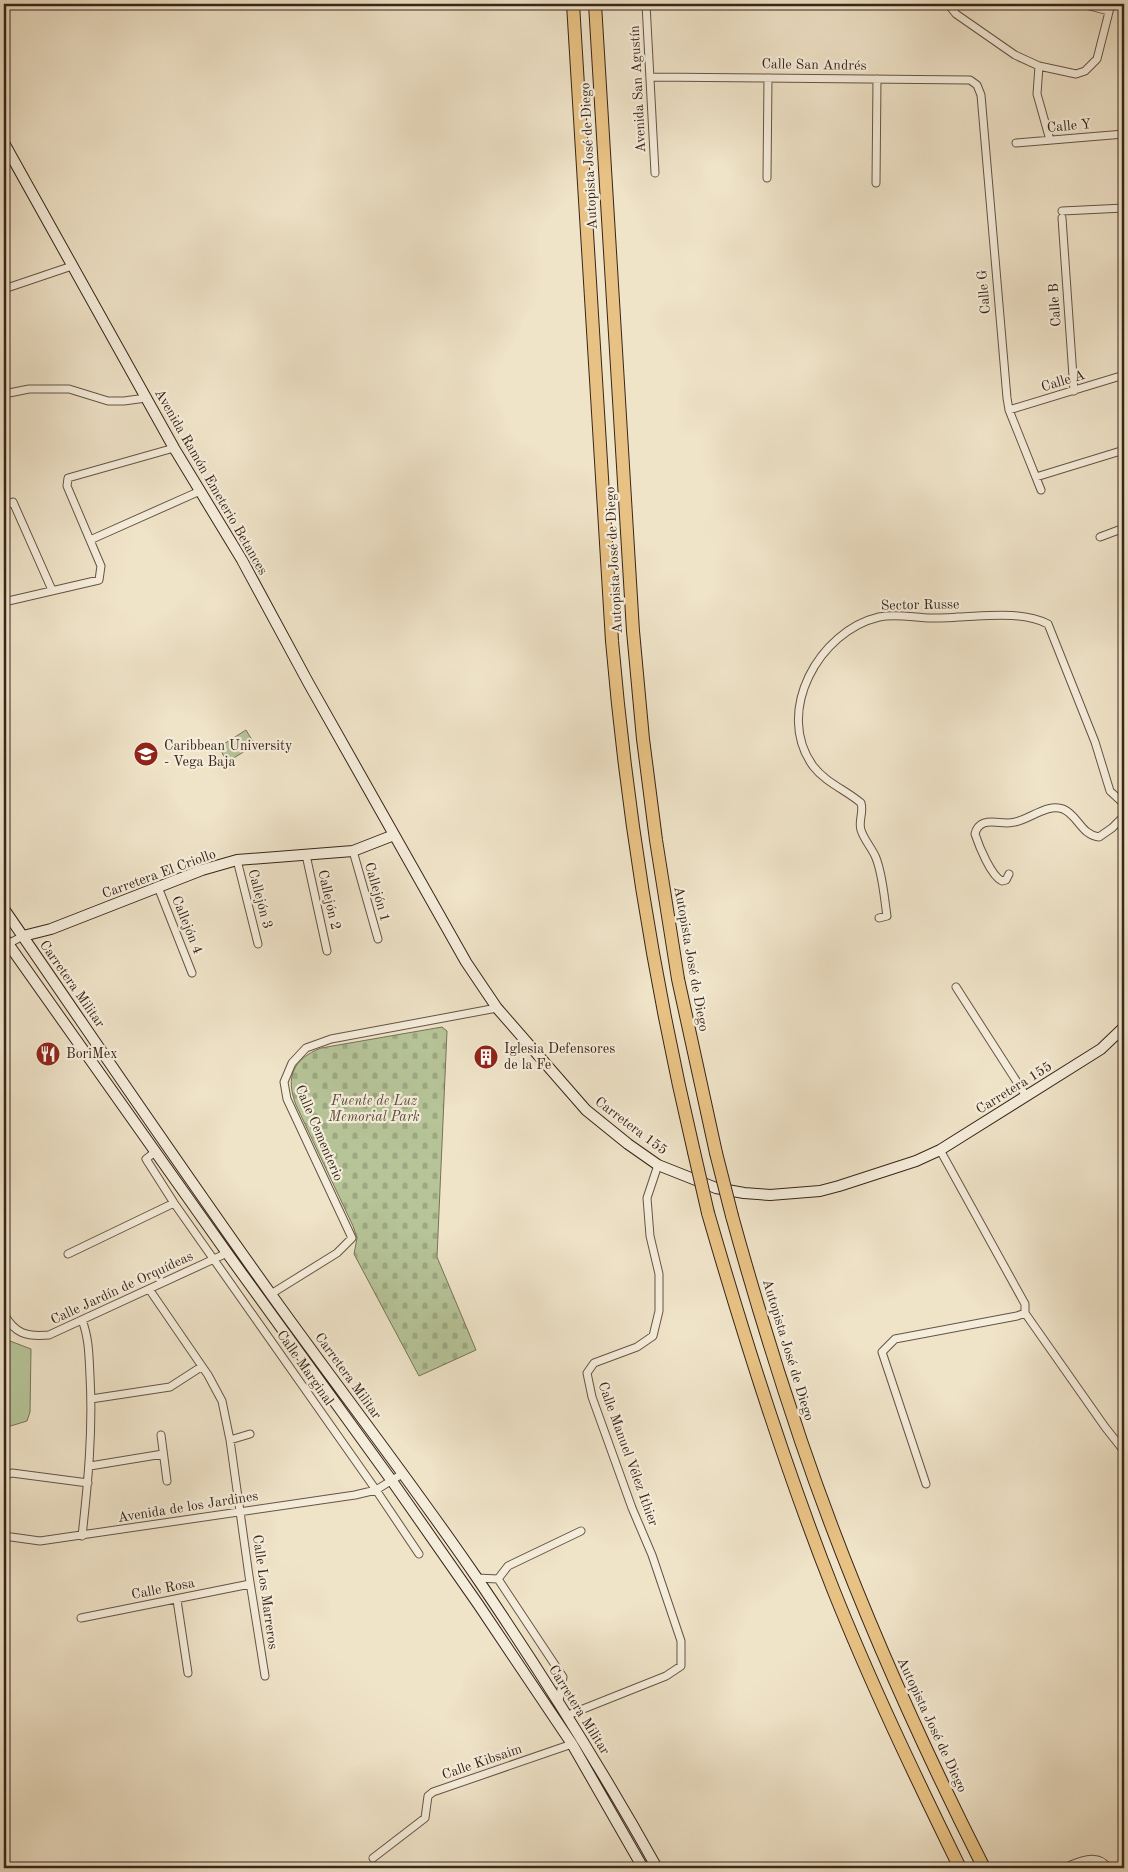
<svg xmlns="http://www.w3.org/2000/svg" width="1128" height="1872" font-family="'Old Standard TT',serif">
  <style>
    .green { fill: #b6c498; stroke: #777458 }
    .cemetery { fill: url(#cemetery-stones); stroke: #777458 }
    .lines { fill: none; stroke-linecap: round; stroke-linejoin: round }
    .street-casing { stroke: #665445; stroke-width: 9 }
    .secondary-casing { stroke: #382519; stroke-width: 12 }
    .highway-casing { stroke: #382519; stroke-width: 14 }
    .street { stroke: #f5eddb; stroke-width: 7 }
    .secondary { stroke: #f5eddb; stroke-width: 10 }
    .highway { stroke: #e8c284; stroke-width: 12 }
    .highway-bridge-casing { stroke: #382519; stroke-width: 14; stroke-linecap: butt }
    .highway-bridge { stroke: #e8c284; stroke-width: 12 }
    .labels { text-anchor: middle; dominant-baseline: central; stroke-width: 4.5; stroke-linejoin: round; paint-order: stroke }
    .street-label { font-size: 14px; fill: #382519; stroke: #f5eddb }
    .poi-label { font-size: 14px; fill: #382519; stroke: #f5eddb; text-anchor: start }
    .park-label { font-size: 14px; font-style: italic; fill: #584d39; stroke: #f5eddb }
  </style>
  <defs>
    <pattern id="cemetery-stones" width="16" height="16" patternUnits="userSpaceOnUse" patternTransform="scale(1.25)"><rect width="16" height="16" fill="#b6c498"/><path d="M2 7V4a2 2 0 0 1 4 0v3zM10 15v-3a2 2 0 0 1 4 0v3z" fill="#9da882"/></pattern>
  </defs>
  <rect width="100%" height="100%" fill="#efe3c8"/>
  <filter id="stains"><feTurbulence type="fractalNoise" baseFrequency=".004" numOctaves="4"/><feColorMatrix values="0 0 0 0 .2 0 0 0 0 .09 0 0 0 0 .02 0 0 0 .5 -.17"/></filter>
  <radialGradient id="worn" r=".72"><stop offset=".6" stop-color="#630" stop-opacity="0"/><stop offset="1" stop-color="#630" stop-opacity=".3"/></radialGradient>
  <path class="green" d="M246,730L255,745L227,762L219,747Z
    M4,1336L10,1341L31,1349L30,1412L27,1421L4,1428Z"/>
  <path class="cemetery" d="M442,1027L447,1031L437,1257L476,1350L419,1376L354,1254L357,1238L353,1226L296,1105C285,1077 293,1059 321,1048Z"/>
  <g class="lines">
    <defs>
      <path id="street" d="M646,4L655,173
        M948,4L956,14L1015,55L1039,66L1076,74L1085,71L1097,59L1111,4
        M1082,4L1109,11
        M1039,66L1037,94L1050,140
        M650,77L970,80L977,85L981,95L1007,398L1009,410L1041,490
        M1016,143L1124,134
        M767,178L768,78
        M876,183L877,79
        M1062,211L1124,208
        M1062,218L1074,391
        M4,289L72,266
        M4,394L29,389H69L108,401H124L146,398
        M1009,410L1124,375
        M1036,477L1124,450
        M4,505L13,502L52,590
        M1100,537L1124,528
        M90,540L200,491
        M4,602L99,580L101,566L67,486L68,478L174,448
        M353,851L378,939
        M306,855L327,951
        M237,860L258,944
        M1009,874L1006,880L1002,881C991,876 979,846 975,834C976,829 979,825 984,823C994,820 1005,825 1015,822C1030,819 1048,803 1063,809C1078,815 1081,835 1099,837L1112,828L1124,816
        M158,887L192,973
        M879,918L887,916C884,897 883,876 876,858C872,848 864,840 861,830C858,821 864,812 861,803C846,790 826,783 813,766C774,712 819,631 879,617C896,613 915,618 932,618C941,618 950,618 958,617C987,616 1022,611 1048,624L1095,742L1110,791L1124,804
        M4,946L23,936
        M956,987L1026,1096
        M940,1150L1025,1304V1313
        M155,1152L146,1159L174,1203L376,1490L419,1554
        M68,1254L174,1203
        M149,1289L208,1375L222,1401L230,1440L249,1576L265,1676
        M271,1294L337,1253L352,1238L287,1099L284,1082L292,1063L306,1048L331,1039L497,1008
        M1025,1313L1105,1427L1124,1451
        M4,1314C15,1334 27,1337 49,1335L227,1253
        M91,1399L170,1387L201,1367
        M161,1435L167,1481
        M230,1440L250,1434
        M90,1466L163,1454
        M4,1483L6,1475L12,1473L88,1483
        M926,1484L882,1352L895,1339L1017,1316L1025,1313
        M4,1536L40,1541L355,1495L376,1490L402,1474
        M82,1536C88,1483 93,1430 90,1376C89,1356 89,1338 82,1320
        M477,1578L498,1579
        M498,1579L563,1677L559,1701
        M498,1579L508,1566L581,1531
        M177,1600L188,1673
        M81,1618L250,1584
        M568,1715L666,1676L681,1666V1641L652,1555L632,1508L592,1397L587,1373L594,1363L637,1347L653,1336L659,1311V1274L650,1236L647,1198L658,1165
        M373,1858L425,1818L428,1796L433,1792L572,1744
        M1064,1868C1077,1862 1098,1852 1108,1868"/>
      <path id="secondary" d="M4,143L174,448L242,560L309,684L466,962L497,1008L586,1110L628,1144L658,1165L716,1188L744,1193L770,1195L820,1191L839,1186L916,1161L940,1150L1101,1049L1124,1027
        M4,909C93,1038 181,1169 273,1297C341,1392 413,1484 479,1581C542,1674 602,1769 657,1868
        M23,936L51,929L202,870L237,860L353,851L394,835
        M4,938L227,1253L392,1481L478,1604L572,1744L643,1868"/>
      <path id="highway" d="M573,4L612,641C627,815 654,982 694,1152
        M595,4L633,631L643,739L656,840L678,979L716,1153
        M708,1213C745,1341 784,1465 833,1589C871,1684 915,1776 960,1868
        M732,1216C753,1292 776,1367 801,1441C851,1588 914,1730 984,1868"/>
    </defs>
    <use href="#street" class="street-casing"/>
    <use href="#secondary" class="secondary-casing"/>
    <use href="#highway" class="highway-casing"/>
    <use href="#street" class="street"/>
    <use href="#secondary" class="secondary"/>
    <use href="#highway" class="highway"/>
    <defs>
      <path id="highway-bridge" d="M694,1152L708,1213
        M716,1153L732,1216"/>
    </defs>
    <use href="#highway-bridge" class="highway-bridge-casing"/>
    <use href="#highway-bridge" class="highway-bridge"/>
  </g>
  <defs>
    <symbol id="university-disc" viewBox="-11 -11 22 22"><circle r="9.5" fill="#8f2418" stroke="#f5eddb"/><path d="M0-5L7-2L0 1L-7-2ZM-4 1L0 2.5L4 1V4Q0 6-4 4Z" fill="#fff"/></symbol>
    <symbol id="restaurant-disc" viewBox="-11 -11 22 22"><circle r="9.5" fill="#8f2418" stroke="#f5eddb"/><path d="M-5-6h1v4h1v-4h1v4h1v-4h1v5L-1.5 .5V6h-2V.5L-5-1ZM5-6V6H3V1.5H1.5Q1.5-4 5-6Z" fill="#fff"/></symbol>
    <symbol id="building-disc" viewBox="-11 -11 22 22"><circle r="9.5" fill="#8f2418" stroke="#f5eddb"/><path d="M-4-6H4V6H1V3H-1V6H-4ZM-2.5-4.3h1.7v1.8h-1.7ZM.8-4.3h1.7v1.8H.8ZM-2.5-1h1.7V.8h-1.7ZM.8-1h1.7V.8H.8Z" fill="#fff"/></symbol>
  </defs>
  <g fill-rule="evenodd">
    <use href="#university-disc" x="132" y="740" width="28" height="28"/>
    <use href="#restaurant-disc" x="34" y="1040" width="28" height="28"/>
    <use href="#building-disc" x="472" y="1043" width="28" height="28"/>
  </g>
  <g class="labels">
    <g class="street-label">
      <text transform="translate(814 65) rotate(1)">Calle San Andrés</text>
      <text transform="translate(638 89) rotate(-93)">Avenida San Agustín</text>
      <text transform="translate(1069 126) rotate(-5)">Calle Y</text>
      <text transform="translate(589 156) rotate(-93)">Autopista José de Diego</text>
      <text transform="translate(984 292) rotate(-95)">Calle G</text>
      <text transform="translate(1055 305) rotate(-94)">Calle B</text>
      <text transform="translate(1063 381) rotate(-17)">Calle A</text>
      <text transform="translate(211 482) rotate(60)">Avenida Ramón Emeterio Betances</text>
      <text transform="translate(614 560) rotate(-93)">Autopista José de Diego</text>
      <text transform="translate(920 605) rotate(-1)">Sector Russe</text>
      <text transform="translate(159 874) rotate(-20)">Carretera El Criollo</text>
      <text transform="translate(377 892) rotate(74)">Callejón 1</text>
      <text transform="translate(260 899) rotate(75)">Callejón 3</text>
      <text transform="translate(329 900) rotate(77)">Callejón 2</text>
      <text transform="translate(187 925) rotate(68)">Callejón 4</text>
      <text transform="translate(691 959) rotate(80)">Autopista José de Diego</text>
      <text transform="translate(72 984) rotate(55)">Carretera Militar</text>
      <text transform="translate(1014 1088) rotate(-32)">Carretera 155</text>
      <text transform="translate(631 1126) rotate(37)">Carretera 155</text>
      <text transform="translate(319 1133) rotate(67)">Calle Cementerio</text>
      <text transform="translate(122 1288) rotate(-25)">Calle Jardín de Orquídeas</text>
      <text transform="translate(788 1350) rotate(73)">Autopista José de Diego</text>
      <text transform="translate(305 1368) rotate(55)">Calle Marginal</text>
      <text transform="translate(348 1376) rotate(54)">Carretera Militar</text>
      <text transform="translate(628 1454) rotate(70)">Calle Manuel Vélez Ithier</text>
      <text transform="translate(188 1507) rotate(-9)">Avenida de los Jardines</text>
      <text transform="translate(163 1589) rotate(-11)">Calle Rosa</text>
      <text transform="translate(265 1592) rotate(82)">Calle Los Marreros</text>
      <text transform="translate(579 1710) rotate(58)">Carretera Militar</text>
      <text transform="translate(932 1725) rotate(65)">Autopista José de Diego</text>
      <text transform="translate(482 1762) rotate(-19)">Calle Kibsaim</text>
    </g>
    <g class="poi-label">
      <text x="164" y="746">Caribbean University<tspan x="164" dy="16">- Vega Baja</tspan></text>
      <text x="504" y="1049">Iglesia Defensores<tspan x="504" dy="16">de la Fe</tspan></text>
      <text x="66" y="1054">BoriMex</text>
    </g>
    <g class="park-label">
      <text x="374" y="1101">Fuente de Luz<tspan x="374" dy="16">Memorial Park</tspan></text>
    </g>
  </g>
  <rect width="1128" height="1872" fill="none" stroke="#efe3c8" stroke-width="20"/>
  <rect x="5" y="5" width="1118" height="1862" fill="none" stroke="#382519" stroke-width="2.5"/>
  <rect x="10" y="10" width="1108" height="1852" fill="none" stroke="#382519"/>
  <rect width="100%" height="100%" filter="url(#stains)"/>
  <rect width="100%" height="100%" fill="url(#worn)"/>
</svg>
